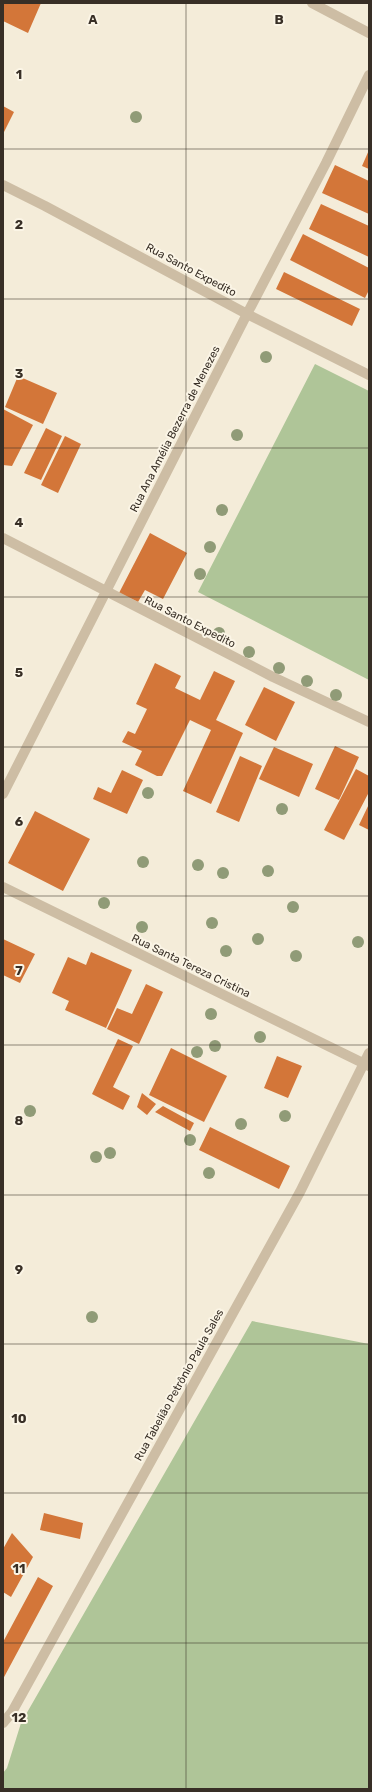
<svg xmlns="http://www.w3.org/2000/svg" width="372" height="1792" font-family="Rubik,sans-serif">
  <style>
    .green { fill: #afc598 }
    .building { fill: #d37639 }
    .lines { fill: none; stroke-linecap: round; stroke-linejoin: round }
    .minor { stroke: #cdbda4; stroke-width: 10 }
    .tree { fill: #909b77 }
    .grid { fill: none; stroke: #382f26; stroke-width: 1; stroke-opacity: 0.55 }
    .labels { text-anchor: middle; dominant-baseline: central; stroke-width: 4; stroke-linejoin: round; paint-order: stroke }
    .street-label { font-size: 11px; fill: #382f26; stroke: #fbf5e6 }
    .grid-label { font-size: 13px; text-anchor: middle; font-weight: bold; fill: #382f26; stroke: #fbf5e6; stroke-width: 4; stroke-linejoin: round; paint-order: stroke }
  </style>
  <rect width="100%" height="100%" fill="#f4ecd9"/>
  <path class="green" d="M315,364L369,391V680L198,592Z
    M252,1321L369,1344V1789H3V1773L7,1768L21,1723Z"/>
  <path class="building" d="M3,3H41L28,33L3,21Z
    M3,106L14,112L3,134Z
    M369,150V169L362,166Z
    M335,165L369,181V214L322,193Z
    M321,204L369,226V257L309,229Z
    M303,234L369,268V290L365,298L290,260Z
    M284,272L360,309L352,326L276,289Z
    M18,376L57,393L43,424L5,407Z
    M3,409L33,425L12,466L3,465Z
    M46,428L62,436L41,480L24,473Z
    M65,436L81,444L58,493L41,485Z
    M150,533L187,553L163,599L145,590L138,602L119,593Z
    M155,663L181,676L175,688L200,700L214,671L235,681L216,720L243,733L211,804L183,791L211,730L190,720L162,776H157L135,765L142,751L122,742L128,731L135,734L147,709L136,704Z
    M264,687L295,702L276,741L245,725Z
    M335,746L359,757L339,800L315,789Z
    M274,747L313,764L299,797L259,779Z
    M240,756L262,766L239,822L216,812Z
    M356,769L369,776V792L344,840L324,830Z
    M122,770L143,780L127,814L93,799L98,787L111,793Z
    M369,804V830L359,825Z
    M35,811L90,839L63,891L8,863Z
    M3,939L35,954L20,983L3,975Z
    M91,952L132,970L106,1028L65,1010L69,1001L52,993L68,957L86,965Z
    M146,984L163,992L139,1044L107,1029L117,1008L132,1014Z
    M118,1039L133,1046L113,1087L130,1096L123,1110L92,1094Z
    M171,1048L227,1076L204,1122L149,1095Z
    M277,1056L302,1066L288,1098L264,1088Z
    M142,1093L156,1104L147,1115L137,1107Z
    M163,1106L194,1123L190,1131L155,1112Z
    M210,1127L290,1166L279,1189L199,1150Z
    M44,1513L83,1523L80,1539L40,1530Z
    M12,1533L33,1557L11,1597L3,1592V1549Z
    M38,1577L53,1586L3,1679V1642Z"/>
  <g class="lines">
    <path class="minor" d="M312,3L369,33
      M3,185L45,206L247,314L369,375
      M3,538L273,677L369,722
      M3,794L247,314L326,163L369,75
      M3,887L369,1066
      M3,1723L12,1712L300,1192L369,1053"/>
  </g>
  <g class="tree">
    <circle cx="136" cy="117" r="6"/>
    <circle cx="266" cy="357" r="6"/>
    <circle cx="237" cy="435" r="6"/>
    <circle cx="222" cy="510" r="6"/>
    <circle cx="210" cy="547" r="6"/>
    <circle cx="200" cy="574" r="6"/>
    <circle cx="219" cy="633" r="6"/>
    <circle cx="249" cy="652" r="6"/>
    <circle cx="279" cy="668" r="6"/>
    <circle cx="307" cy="681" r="6"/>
    <circle cx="336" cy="695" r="6"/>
    <circle cx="148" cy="793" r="6"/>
    <circle cx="282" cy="809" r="6"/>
    <circle cx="143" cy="862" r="6"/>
    <circle cx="198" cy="865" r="6"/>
    <circle cx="268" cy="871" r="6"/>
    <circle cx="223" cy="873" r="6"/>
    <circle cx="104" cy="903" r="6"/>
    <circle cx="293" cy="907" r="6"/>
    <circle cx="212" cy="923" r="6"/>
    <circle cx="142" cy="927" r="6"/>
    <circle cx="258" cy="939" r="6"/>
    <circle cx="358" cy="942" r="6"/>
    <circle cx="226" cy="951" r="6"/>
    <circle cx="296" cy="956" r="6"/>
    <circle cx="211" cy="1014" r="6"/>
    <circle cx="260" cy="1037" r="6"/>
    <circle cx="215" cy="1046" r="6"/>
    <circle cx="197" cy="1052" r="6"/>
    <circle cx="30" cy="1111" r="6"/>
    <circle cx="285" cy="1116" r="6"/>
    <circle cx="241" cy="1124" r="6"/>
    <circle cx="190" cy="1140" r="6"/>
    <circle cx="110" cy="1153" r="6"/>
    <circle cx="96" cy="1157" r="6"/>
    <circle cx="209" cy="1173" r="6"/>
    <circle cx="92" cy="1317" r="6"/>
  </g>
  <path class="grid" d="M186,3V1789M3,149H369M3,299H369M3,448H369M3,597H369M3,747H369M3,896H369M3,1045H369M3,1195H369M3,1344H369M3,1493H369M3,1643H369"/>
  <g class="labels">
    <g class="street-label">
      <text transform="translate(191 270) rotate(28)">Rua Santo Expedito</text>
      <text transform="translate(175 429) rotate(-63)">Rua Ana Amélia Bezerra de Menezes</text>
      <text transform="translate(190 622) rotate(27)">Rua Santo Expedito</text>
      <text transform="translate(191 966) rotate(26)">Rua Santa Tereza Cristina</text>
      <text transform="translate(179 1385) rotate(-61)">Rua Tabelião Petrônio Paula Sales</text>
    </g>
  </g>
  <g class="grid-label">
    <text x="93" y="24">A</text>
    <text x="279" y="24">B</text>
    <text x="19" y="79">1</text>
    <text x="19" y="229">2</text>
    <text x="19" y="378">3</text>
    <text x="19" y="527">4</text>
    <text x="19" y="677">5</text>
    <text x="19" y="826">6</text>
    <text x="19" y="975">7</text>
    <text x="19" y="1125">8</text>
    <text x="19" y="1274">9</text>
    <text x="19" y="1423">10</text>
    <text x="19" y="1573">11</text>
    <text x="19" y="1722">12</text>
  </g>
  <rect width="372" height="1792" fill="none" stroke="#382f26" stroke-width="8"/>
</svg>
